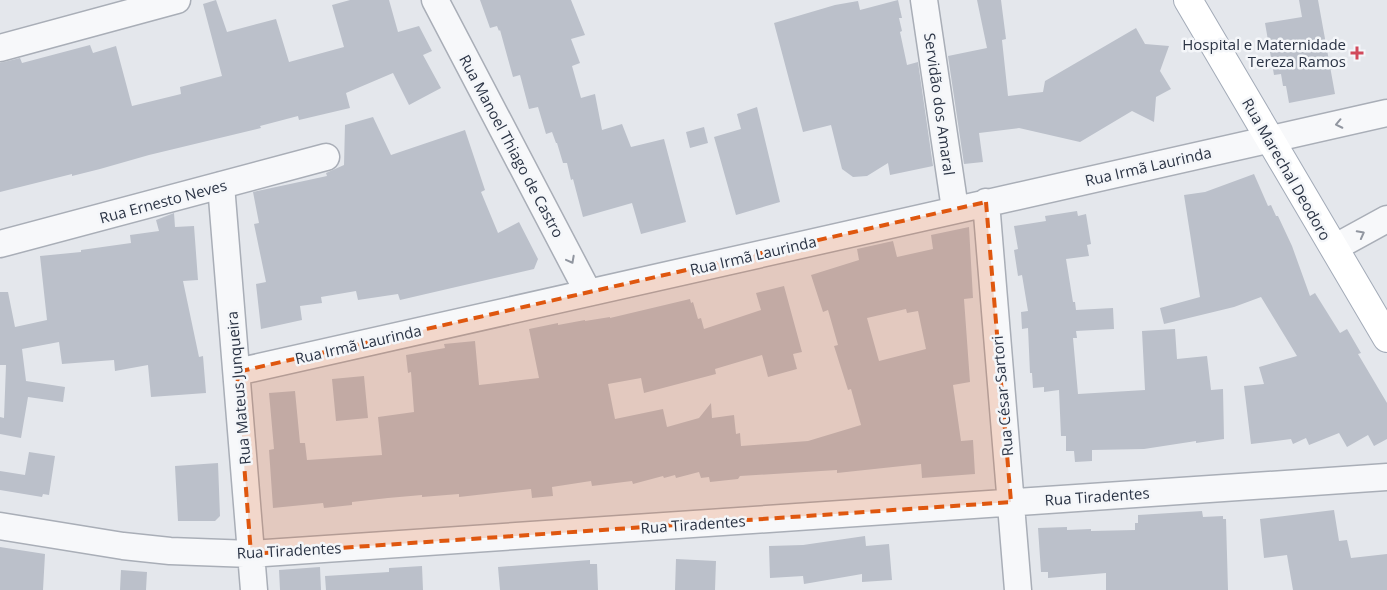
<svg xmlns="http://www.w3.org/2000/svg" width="1387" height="590" font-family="'Open Sans',sans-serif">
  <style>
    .building { fill: #bbc0ca; fill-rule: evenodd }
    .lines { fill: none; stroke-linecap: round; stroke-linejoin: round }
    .minor-casing { stroke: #a9aeb7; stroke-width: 29 }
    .major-casing { stroke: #a3abb8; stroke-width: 30 }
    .minor { stroke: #f7f8fa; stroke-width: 26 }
    .major { stroke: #fff; stroke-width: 28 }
    .oneway { stroke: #9196a0 }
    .marked { fill: #df570f; fill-opacity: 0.2; stroke: #df570f; stroke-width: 4; stroke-dasharray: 10 6; stroke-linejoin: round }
    .poi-dot { fill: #d1495b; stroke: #f4f6f9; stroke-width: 2 }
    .labels { text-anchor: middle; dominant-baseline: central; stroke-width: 5; stroke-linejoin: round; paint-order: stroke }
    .poi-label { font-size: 15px; fill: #2b3445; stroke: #f4f6f9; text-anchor: end }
    .street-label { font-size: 15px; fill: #2b3445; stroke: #f4f6f9 }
  </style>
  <rect width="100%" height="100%" fill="#e4e7ec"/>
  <path class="building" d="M216,0L227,32L276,19L289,62L344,47L332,5L350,0H389L398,32L419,26L432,51L423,55L441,88L409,105L393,73L346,93L350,108L299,120L298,116L260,126L261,128L149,155L100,169L72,176V174L0,192V63L20,58L22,63L90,45L93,53L116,46L132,106L181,94L180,87L222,76L203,4Z
    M480,0H571L585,35L571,39L580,63L572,66L581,98L595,94L602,130L622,124L631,147L664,139L686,222L641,234L632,203L583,217L573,179L571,180L567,163H563L557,143H556L552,132L546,134L538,107L529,109L520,75L513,77L500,30L499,31L497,26L490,28Z
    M898,0L902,18H899L902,31L900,32L907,65L918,62L933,166L890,175L888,163L867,176L853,177L842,169L831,125L803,132L774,23L835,5L858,1L860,10Z
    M977,0H1001L1006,39L1002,40L1008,96L1043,92L1045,81L1136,28L1145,44L1169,46L1160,71L1171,89L1156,97L1154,122L1132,111L1080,142L1019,128L979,133L983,162L964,164L948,56L987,48Z
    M1299,0H1318L1335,94L1289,103L1286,86H1283L1281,74L1274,75L1265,23L1302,17Z
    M757,107L780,202L736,215L714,137L741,129L737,114Z
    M373,117L391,155L465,130L485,190L481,192L498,233L519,222L538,259L534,269L400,300L398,294L358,300L356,291L321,297L322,303L300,306L302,320L261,329L256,284L266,282L254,224L259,223L253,192L327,176L326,173L344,165L345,125Z
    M704,127L708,143L690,148L686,132Z
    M1254,174L1268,206L1271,205L1276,216H1278L1292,246L1310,296L1315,293L1340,333L1347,329L1361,353L1358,354L1387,403V439L1374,446L1368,435L1347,447L1339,433L1309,445L1306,438L1293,444L1291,439L1251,444L1244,386L1264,384L1259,367L1297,356L1261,297L1234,307L1164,324L1160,308L1200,297L1184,195L1205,192Z
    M1077,211L1078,216L1086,214L1091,244L1087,245L1089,256L1066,259L1073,302H1075L1076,310L1113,308L1114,329L1076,331L1077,338H1073L1078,394L1145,390L1142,331L1175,329L1177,359L1207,356L1211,390L1223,389L1224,439L1196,443V441L1144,449L1092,450V461L1075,462L1074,451H1066V436H1061L1059,390L1044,392V387L1033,388L1032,373H1030L1028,328L1022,329L1021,312L1028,311L1022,275L1018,276L1014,250L1018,249L1014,226L1046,221L1045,216Z
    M174,213L175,227L194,226L198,280L183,281L199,357L203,356L206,393L151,397L148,365L115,371L114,360L62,364L59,342L22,349L26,381L65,387L63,402L28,397L21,438L0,434V417L4,418L6,365H0V292H8L15,327L47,320L40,256L81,252V250L131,243L130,235L159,231L156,220Z
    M969,227L973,298L964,299L970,382L953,385L961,441L973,440L975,474L922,478L921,464L837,473V470L740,476L738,479L710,482L709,477L701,478L699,472L676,478L675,475L664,478L663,476L633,484L632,481L592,486L591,481L552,487L553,496L532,498L531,489L459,497V494L422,497V495L388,498L352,502V505L324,508L323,503L273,508L269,450L274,449L269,393L295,391L300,443H305L307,460L382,455L378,417L414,412L411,372L408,373L406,355L445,348L444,344L475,341L479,385L539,378L529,329L558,323V325L585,320V321L610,317V318L690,299L691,303L693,302L698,319L701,318L704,329L761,310L756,293L784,286L802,352L793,354L797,369L768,377L762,355L715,369L716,374L644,393L641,378L608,384L615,419L663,409L667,427L699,418L711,403L712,418L734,415L736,434L740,433L741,446L808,441L861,425L851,389L848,390L834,346L838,345L828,310L823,312L811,275L859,260L857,249L893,241L897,257L933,249L931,235ZM906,309L907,313L918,311L926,349L879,361L867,318Z
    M364,376L368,418L336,421L332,379Z
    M29,452L55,456L49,495L43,494L42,497L0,490V471L25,475Z
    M218,463L220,516L215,521H178L175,466Z
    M1334,510L1339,541L1347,540L1351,558L1387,554V590H1293L1287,555L1264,558L1260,519Z
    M1202,511L1203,517L1223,516V519H1226L1228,590H1106V573L1048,578V572H1041L1038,528L1067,527V530L1091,529V531L1135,530V523H1138V515Z
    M865,536L866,546L889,544L892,580L862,582V574L804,584L803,576L770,578L769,546L803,545Z
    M0,547L45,554L43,590H0Z
    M676,559L716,561L715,590H675Z
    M590,560V564H597L598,590H500L498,567Z
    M422,566L423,590H326L325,576L389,572V568Z
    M320,567L321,590H280L279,570Z
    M121,570L147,572L146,590H120Z"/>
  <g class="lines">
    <defs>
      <path id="minor" d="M435,0L588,292
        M924,0L955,209
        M0,48L177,0
        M221,185L254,590
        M986,202L1018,590
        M0,244L326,157
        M1334,248L1387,219
        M237,372L1387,113
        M0,526L123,546L170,551L251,554L1387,477"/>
      <path id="major" d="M1188,0L1387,338"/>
    </defs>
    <use href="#minor" class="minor-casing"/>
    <use href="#major" class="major-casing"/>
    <use href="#minor" class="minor"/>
    <use href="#major" class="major"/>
  </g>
  <defs><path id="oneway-chevron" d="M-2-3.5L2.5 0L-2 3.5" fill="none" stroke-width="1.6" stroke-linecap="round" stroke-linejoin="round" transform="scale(1.25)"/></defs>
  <g class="oneway">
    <use href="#oneway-chevron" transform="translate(1339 124) rotate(168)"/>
    <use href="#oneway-chevron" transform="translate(1361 234) rotate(-28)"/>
    <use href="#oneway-chevron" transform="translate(571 260) rotate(62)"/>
  </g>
  <path class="marked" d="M986,202L1011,502L251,554L237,372Z"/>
  <path class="poi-dot" d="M1354.5 45.5h5v5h5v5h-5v5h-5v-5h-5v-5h5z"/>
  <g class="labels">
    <g class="poi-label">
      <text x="1346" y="44">Hospital e Maternidade<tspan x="1346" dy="17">Tereza Ramos</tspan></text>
    </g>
    <g class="street-label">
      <text transform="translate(940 104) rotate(82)">Servidão dos Amaral</text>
      <text transform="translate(512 146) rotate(62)">Rua Manoel Thiago de Castro</text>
      <text transform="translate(1148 166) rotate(-13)">Rua Irmã Laurinda</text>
      <text transform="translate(1287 169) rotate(60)">Rua Marechal Deodoro</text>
      <text transform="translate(163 201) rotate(-15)">Rua Ernesto Neves</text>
      <text transform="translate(753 255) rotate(-13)">Rua Irmã Laurinda</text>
      <text transform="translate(358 344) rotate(-13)">Rua Irmã Laurinda</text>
      <text transform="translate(238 388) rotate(-95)">Rua Mateus Junqueira</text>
      <text transform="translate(1002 396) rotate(-95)">Rua César Sartori</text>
      <text transform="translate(1097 496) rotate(-4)">Rua Tiradentes</text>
      <text transform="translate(693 524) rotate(-4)">Rua Tiradentes</text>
      <text transform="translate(289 550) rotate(-3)">Rua Tiradentes</text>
    </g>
  </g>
</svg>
